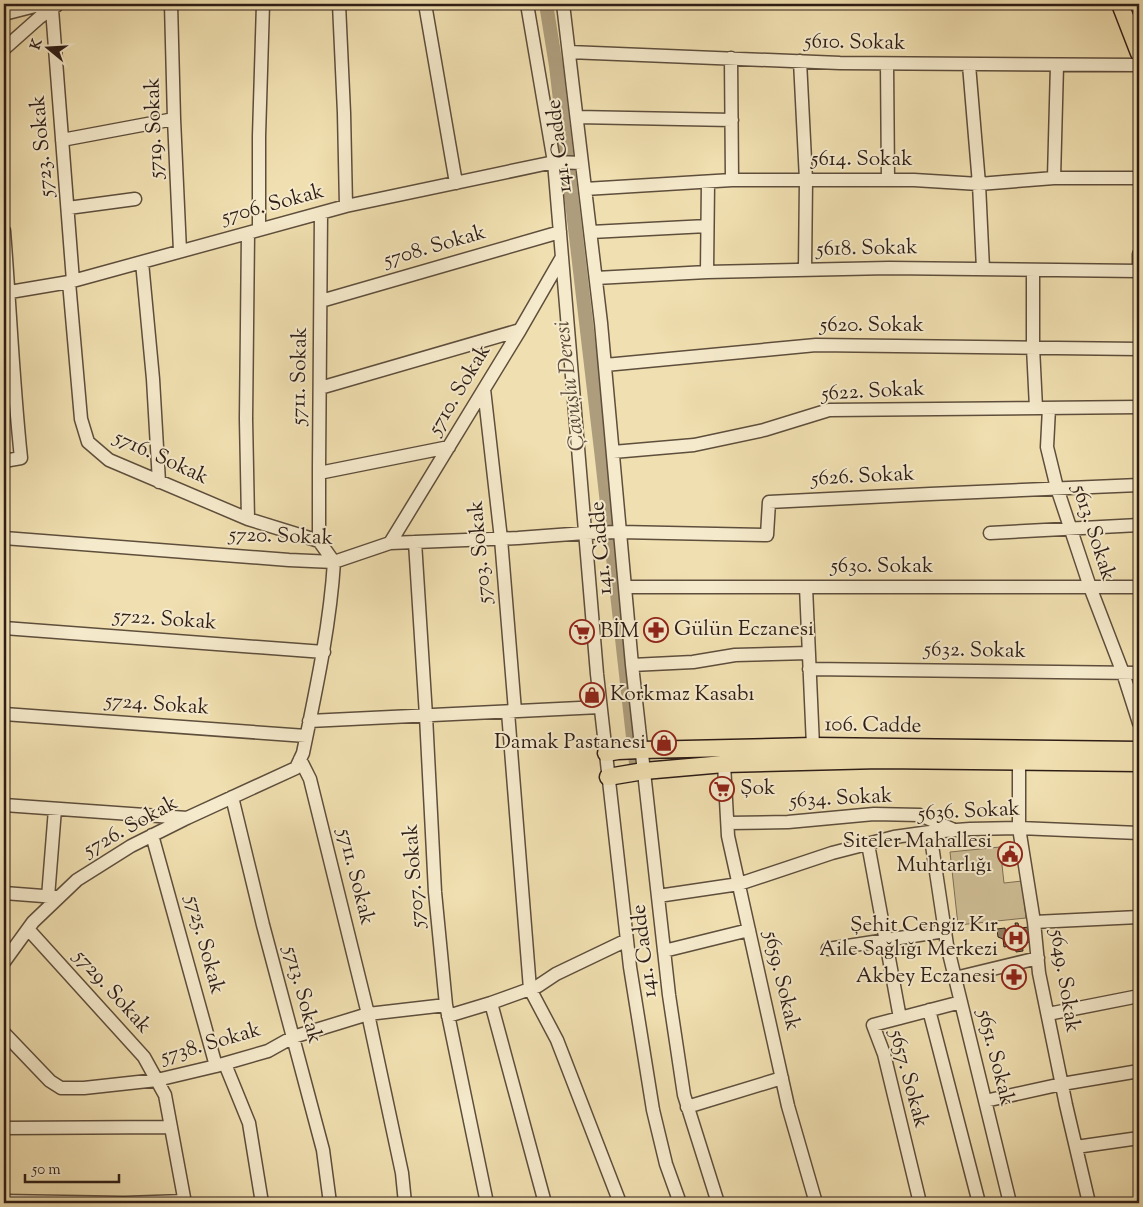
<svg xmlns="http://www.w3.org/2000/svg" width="1143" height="1207" font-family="'Sorts Mill Goudy',serif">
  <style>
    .green { fill: #cfbe96; stroke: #7e6e56 }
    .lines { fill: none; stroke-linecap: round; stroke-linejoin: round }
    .canal { stroke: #ae9d7c; stroke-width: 14 }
    .building { fill: #938266; stroke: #2e1d16 }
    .minor-casing { stroke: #5e4e3c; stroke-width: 15 }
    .major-casing { stroke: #2e1d16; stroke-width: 19 }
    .minor { stroke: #f5eacc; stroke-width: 12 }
    .major { stroke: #f0dfb0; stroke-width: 16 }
    .labels { text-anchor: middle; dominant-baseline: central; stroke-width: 4; stroke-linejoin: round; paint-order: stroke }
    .street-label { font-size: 21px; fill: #2e1d16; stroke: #f5eacc }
    .poi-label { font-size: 21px; fill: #2e1d16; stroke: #f5eacc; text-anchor: start }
    .water-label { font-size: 22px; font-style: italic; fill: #5b4a3a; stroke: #f5eacc }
  </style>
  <rect width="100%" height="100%" fill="#f0dfb0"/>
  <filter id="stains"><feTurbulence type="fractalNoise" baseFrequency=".004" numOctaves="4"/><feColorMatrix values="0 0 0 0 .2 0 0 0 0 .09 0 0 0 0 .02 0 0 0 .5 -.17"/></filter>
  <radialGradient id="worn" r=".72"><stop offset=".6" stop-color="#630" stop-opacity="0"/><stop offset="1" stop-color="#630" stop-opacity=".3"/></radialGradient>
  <path class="green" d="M1000,847L1004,883L1022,881L1026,918L958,925L950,852Z"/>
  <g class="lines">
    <path class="canal" d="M546,4L556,66L601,450L636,764"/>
  </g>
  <path class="building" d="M1015,923H1018L1019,928L1030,927L1032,942L1022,943L1023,951L1016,952L1015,945L1004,947L1003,939L998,937L997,929L1005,928L1006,936L1017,934Z"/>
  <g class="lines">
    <defs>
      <path id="minor" d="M171,4L174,119L180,251
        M339,4L344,113L346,206
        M425,4L456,183
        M527,4L554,162L597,674L630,967L653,1110L666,1164L680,1203
        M563,4L601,323L632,665L669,995L684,1095L718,1203
        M52,9L73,281
        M4,14L43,4
        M4,49L40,17L57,5
        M569,52L840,63L1139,65
        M731,58L732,180
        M800,61L806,180L805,270
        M887,64L888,180
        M969,65L979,184L983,269
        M577,117L732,120
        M62,140L174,119
        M1054,178L1057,65
        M585,189L732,180H914L979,184L1054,178H1139
        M68,208L135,199
        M259,229V136L263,4
        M4,231C10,307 13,383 21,458L4,461
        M591,232L707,226
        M248,233L246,419L248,519
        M142,262L153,379L159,482
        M1033,270V347L1036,408
        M1139,271V254
        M707,272L708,182
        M596,278L707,272L889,268L1139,271
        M69,282L81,419L88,442L109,460L248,519L319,541L334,562
        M4,293L69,282L346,206L554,162L582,163
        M321,301L560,232
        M605,365L816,345L1139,349
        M320,388L520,330
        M484,389L501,539L515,711
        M1049,408L1047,447L1057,488L1090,587L1123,673L1139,723
        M613,452L694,445L764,430L829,410L1139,407
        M319,473L449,447
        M990,533L1139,525
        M4,538L289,560L334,562L390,543L518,538L585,533L620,532L767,535L769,502L930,494L1139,485
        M319,541V468L321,213
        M415,542L426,716L435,892L446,1005L487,1203
        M390,543L520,330L562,257
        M625,587H1139
        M806,587L813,746
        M4,628L324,652
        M632,665L693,662L735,655L809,653
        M809,669L1139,673
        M508,712L530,989L557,1040L620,1203
        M4,714L306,736
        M309,721L600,707
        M300,759L310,779L368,1014L402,1173L405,1203
        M1019,762V828L1034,922L1039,973L1066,1105L1089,1203
        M724,764L728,836L788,1106L816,1203
        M232,797L263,925L323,1150L330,1203
        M4,805L187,818
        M728,823L788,822L874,814L920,815L952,829
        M930,832L947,945L1010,1203
        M152,835L216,1066
        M868,844L900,1018
        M4,893L56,897
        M658,896L739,884L832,853L894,837L930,832L970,829L1019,828L1139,833
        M48,897L55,809
        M1034,922L1139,917
        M28,929L144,1057L165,1095L185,1203
        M828,949L945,931
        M664,951L749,930
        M4,962L33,922L77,880L131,846L187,818L296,768L303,753C316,690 330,626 334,562
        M955,978L1038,958
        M491,1003L545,1203
        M929,1010L979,1203
        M1048,1014L1139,996
        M448,1016L491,1003L538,986L556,974L627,940
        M4,1033L50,1081L61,1088H84L157,1080L216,1066L268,1051L293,1037L368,1014L446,1005
        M225,1064L249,1123L262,1203
        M985,1101L1062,1084L1139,1071
        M687,1107L782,1078
        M4,1128L171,1127
        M1076,1147L1139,1138
        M4,1201L124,1203L185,1201
        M920,1203L884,1054L873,1025L961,1002"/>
      <path id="major" d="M1120,4L1139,53
        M606,753L618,751L641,750L813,746L1139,750
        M608,777L644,771L724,764L880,760L1139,763"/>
    </defs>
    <use href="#minor" class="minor-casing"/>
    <use href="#major" class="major-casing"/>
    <use href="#minor" class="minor"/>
    <use href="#major" class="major"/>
  </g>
  <defs>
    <symbol id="pharmacy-ring" viewBox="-11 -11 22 22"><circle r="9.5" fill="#f5eacc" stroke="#8f2418" stroke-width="1.5"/><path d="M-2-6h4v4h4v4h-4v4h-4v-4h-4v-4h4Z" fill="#8f2418"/></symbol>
    <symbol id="supermarket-ring" viewBox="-11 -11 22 22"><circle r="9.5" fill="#f5eacc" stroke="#8f2418" stroke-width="1.5"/><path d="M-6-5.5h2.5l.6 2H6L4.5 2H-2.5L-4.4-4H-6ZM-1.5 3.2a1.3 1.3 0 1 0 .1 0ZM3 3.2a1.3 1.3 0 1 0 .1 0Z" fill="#8f2418"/></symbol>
    <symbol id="shop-ring" viewBox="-11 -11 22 22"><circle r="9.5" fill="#f5eacc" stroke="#8f2418" stroke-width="1.5"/><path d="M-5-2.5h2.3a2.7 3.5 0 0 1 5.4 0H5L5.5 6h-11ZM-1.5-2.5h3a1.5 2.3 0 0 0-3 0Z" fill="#8f2418"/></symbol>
    <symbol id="civic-ring" viewBox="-11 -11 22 22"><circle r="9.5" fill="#f5eacc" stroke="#8f2418" stroke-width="1.5"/><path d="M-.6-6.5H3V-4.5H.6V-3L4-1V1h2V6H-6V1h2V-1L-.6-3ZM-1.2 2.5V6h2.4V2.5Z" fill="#8f2418"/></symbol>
    <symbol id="hospital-ring" viewBox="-11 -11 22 22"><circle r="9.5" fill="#f5eacc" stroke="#8f2418" stroke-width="1.5"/><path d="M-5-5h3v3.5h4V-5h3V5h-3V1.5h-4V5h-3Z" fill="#8f2418"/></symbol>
  </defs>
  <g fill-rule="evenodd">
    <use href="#pharmacy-ring" x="642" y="616" width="28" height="28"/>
    <use href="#supermarket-ring" x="568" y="618" width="28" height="28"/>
    <use href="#shop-ring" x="578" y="681" width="28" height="28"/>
    <use href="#shop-ring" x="650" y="729" width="28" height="28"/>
    <use href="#supermarket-ring" x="708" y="775" width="28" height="28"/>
    <use href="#civic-ring" x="996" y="840" width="28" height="28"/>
    <use href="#hospital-ring" x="1002" y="924" width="28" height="28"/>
    <use href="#pharmacy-ring" x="1000" y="963" width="28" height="28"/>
  </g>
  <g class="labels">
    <g class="street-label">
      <text transform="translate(855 43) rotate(1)">5610. Sokak</text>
      <text transform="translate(155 128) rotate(-92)">5719. Sokak</text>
      <text transform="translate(43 146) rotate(-95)">5723. Sokak</text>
      <text transform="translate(560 146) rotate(-97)">141. Cadde</text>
      <text x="862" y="160">5614. Sokak</text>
      <text transform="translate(273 205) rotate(-15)">5706. Sokak</text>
      <text transform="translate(435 247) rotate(-16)">5708. Sokak</text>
      <text transform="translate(867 249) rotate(-1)">5618. Sokak</text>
      <text x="872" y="326">5620. Sokak</text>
      <text transform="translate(300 376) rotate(-89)">5711. Sokak</text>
      <text transform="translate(460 390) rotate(-59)">5710. Sokak</text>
      <text transform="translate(873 392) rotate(-3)">5622. Sokak</text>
      <text transform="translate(161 458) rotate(25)">5716. Sokak</text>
      <text transform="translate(863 477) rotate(-3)">5626. Sokak</text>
      <text transform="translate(1093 533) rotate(72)">5613. Sokak</text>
      <text transform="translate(281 537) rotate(2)">5720. Sokak</text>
      <text transform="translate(602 548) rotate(-95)">141. Cadde</text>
      <text transform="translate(481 552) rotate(-95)">5703. Sokak</text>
      <text x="882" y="567">5630. Sokak</text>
      <text transform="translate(165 620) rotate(4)">5722. Sokak</text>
      <text transform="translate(975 651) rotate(1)">5632. Sokak</text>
      <text transform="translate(157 705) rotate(4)">5724. Sokak</text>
      <text transform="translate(873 726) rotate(1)">106. Cadde</text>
      <text transform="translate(841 799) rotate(-3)">5634. Sokak</text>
      <text transform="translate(969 812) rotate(-3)">5636. Sokak</text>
      <text transform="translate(131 827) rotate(-29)">5726. Sokak</text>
      <text transform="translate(415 876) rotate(-94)">5707. Sokak</text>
      <text transform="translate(355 877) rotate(76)">5711. Sokak</text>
      <text transform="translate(204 945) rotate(75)">5725. Sokak</text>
      <text transform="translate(645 951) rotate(-97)">141. Cadde</text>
      <text transform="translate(781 981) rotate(77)">5659. Sokak</text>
      <text transform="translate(1064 981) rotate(81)">5649. Sokak</text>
      <text transform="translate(112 992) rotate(48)">5729. Sokak</text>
      <text transform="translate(302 995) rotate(75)">5713. Sokak</text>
      <text transform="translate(211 1044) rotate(-16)">5738. Sokak</text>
      <text transform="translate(995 1058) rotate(76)">5651. Sokak</text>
      <text transform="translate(908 1079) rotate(75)">5657. Sokak</text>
    </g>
    <g class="poi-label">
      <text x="674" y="630">Gülün Eczanesi</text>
      <text x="600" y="632">BİM</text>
      <text x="610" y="695">Korkmaz Kasabı</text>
      <text x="646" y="743" text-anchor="end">Damak Pastanesi</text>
      <text x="740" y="789">Şok</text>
      <text x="992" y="842" text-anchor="end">Siteler Mahallesi<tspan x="992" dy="24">Muhtarlığı</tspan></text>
      <text x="998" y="926" text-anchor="end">Şehit Cengiz Kır<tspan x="998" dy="24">Aile Sağlığı Merkezi</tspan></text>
      <text x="996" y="977" text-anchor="end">Akbey Eczanesi</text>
    </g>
    <g class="water-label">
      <text transform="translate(571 386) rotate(-97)">Çavuşlu Deresi</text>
    </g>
  </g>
  <rect width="1143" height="1207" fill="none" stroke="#f0dfb0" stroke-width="20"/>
  <rect x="5" y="5" width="1133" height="1197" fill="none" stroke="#2e1d16" stroke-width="2.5"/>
  <rect x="10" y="10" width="1123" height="1187" fill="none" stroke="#2e1d16"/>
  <g transform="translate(48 48) rotate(288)" stroke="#f5eacc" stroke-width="4" paint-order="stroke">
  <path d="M0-4L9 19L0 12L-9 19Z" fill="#2e1d16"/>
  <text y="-8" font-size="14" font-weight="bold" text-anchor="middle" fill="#2e1d16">K</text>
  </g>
  <path d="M25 1174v8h94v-8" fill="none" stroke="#2e1d16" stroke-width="2.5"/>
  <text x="32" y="1174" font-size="15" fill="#2e1d16" stroke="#f5eacc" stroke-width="4" paint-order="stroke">50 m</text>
  <rect width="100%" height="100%" filter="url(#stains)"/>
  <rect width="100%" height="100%" fill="url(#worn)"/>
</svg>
